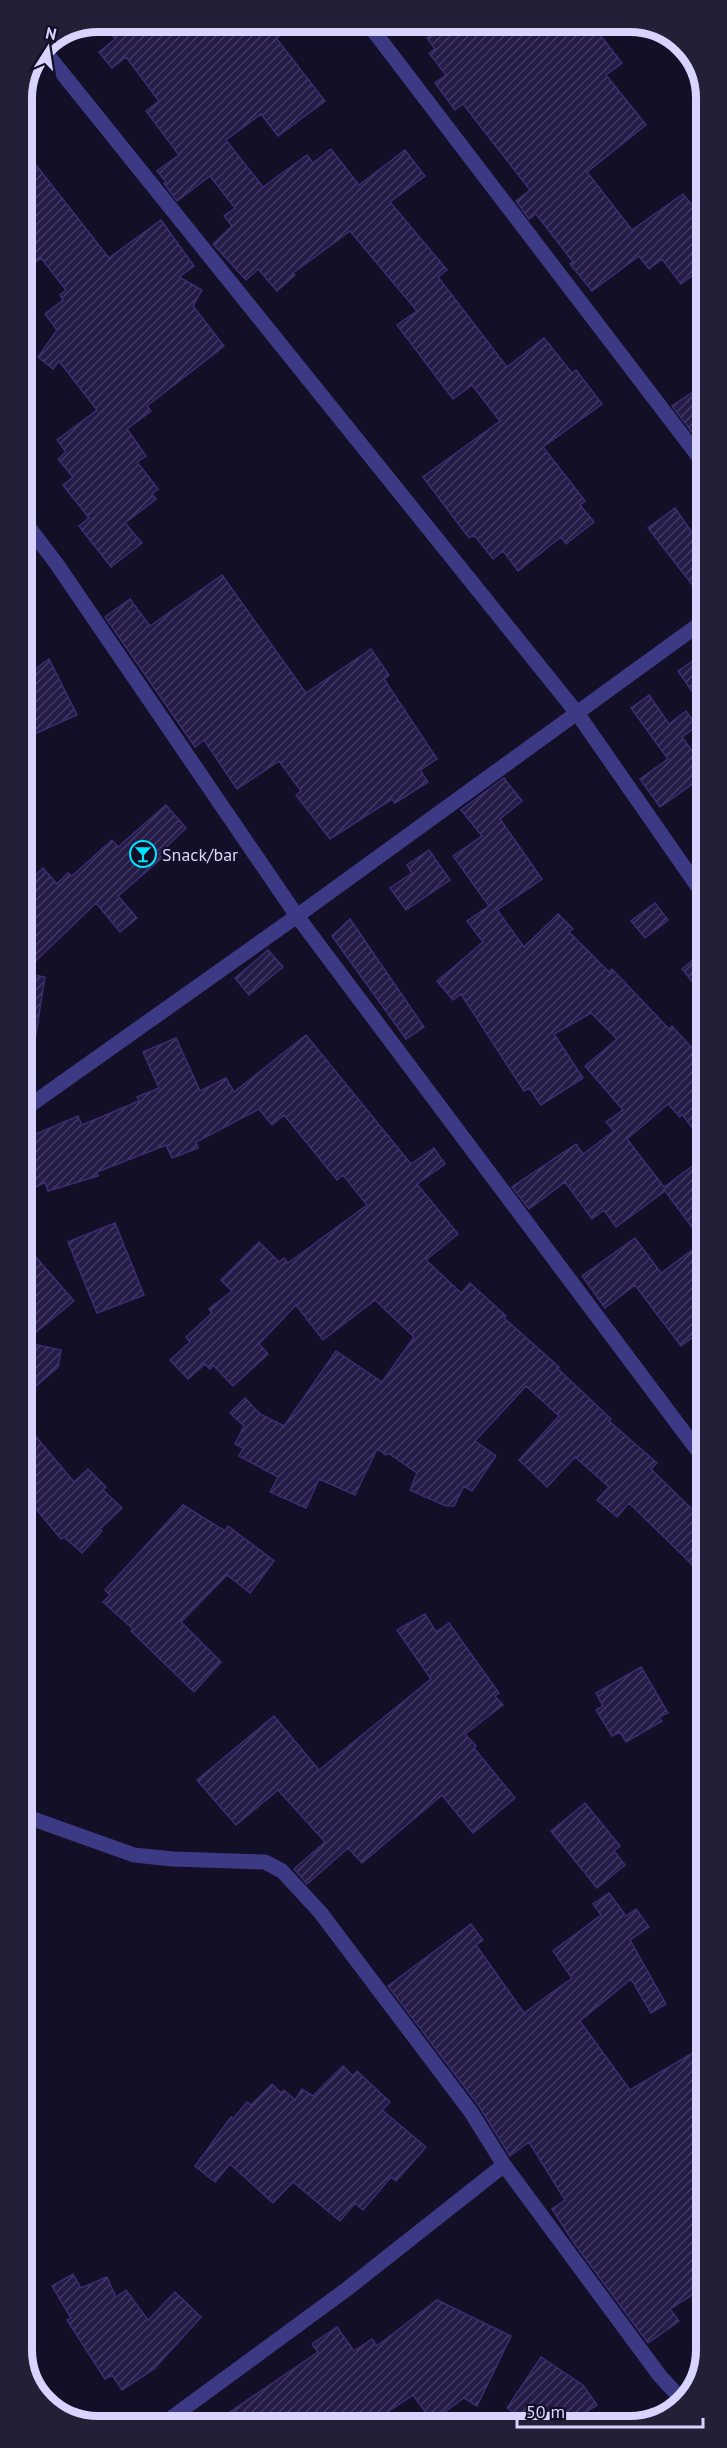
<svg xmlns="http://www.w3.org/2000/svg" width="727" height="2448" font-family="'PT Sans',sans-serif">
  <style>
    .building { fill: url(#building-hatch); stroke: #3b2d73; stroke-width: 1.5 }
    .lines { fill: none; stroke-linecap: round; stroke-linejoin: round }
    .minor { stroke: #3d3a85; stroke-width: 15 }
    .labels { text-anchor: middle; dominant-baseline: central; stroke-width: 4.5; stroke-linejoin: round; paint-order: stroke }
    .poi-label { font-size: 18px; fill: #d9d4ff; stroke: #130f26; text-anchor: start }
    .rim { fill: none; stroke: #d9d4ff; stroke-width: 8 }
  </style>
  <defs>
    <pattern id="building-hatch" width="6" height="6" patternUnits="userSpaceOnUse" patternTransform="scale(1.5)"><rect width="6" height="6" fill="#241b47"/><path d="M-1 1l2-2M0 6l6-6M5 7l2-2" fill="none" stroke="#433b63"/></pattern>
  </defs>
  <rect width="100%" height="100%" fill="#130f26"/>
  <path class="building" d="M101,21H302L276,38L325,101L278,136L261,114L226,140L263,187L307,155L313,163L331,149L359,185L405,150L425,176L390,202L447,270L438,277L481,333L507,367L544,338L572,373L576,370L602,404L543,447L585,501L580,505L594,522L566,544L561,537L518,571L503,551L493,559L474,535L469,538L423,477L500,421L472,385L453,399L397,325L417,311L350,231L293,273L295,275L277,291L258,269L246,280L213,244L232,226L224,216L235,208L210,176L177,201L164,183L166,182L157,171L179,155L146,111L159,101L126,57L112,68L99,52L115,39Z
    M450,21L590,22L622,63L606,75L646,125L587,172L632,230L683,194L705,220V266L681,284L662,259L649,269L639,256L592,291L570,264L573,262L536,214L529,219L516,201L530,190L463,104L455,110L435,83L446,75L429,53L435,49L427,38Z
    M21,146L109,258L161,220L194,266L179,277L202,290L193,306L224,346L147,406L151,411L127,429L146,456L137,462L158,489L152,494L156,499L125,523L142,543L111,567L79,526L89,518L63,485L73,477L58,459L66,452L57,440L97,410L59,361L53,369L38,357L57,330L45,314L63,300L60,295L66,290L41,258L21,274Z
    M705,384V449L672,406Z
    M675,508L695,537L705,529V601L648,528Z
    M222,575L306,693L371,649L389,675L384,679L437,759L420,770L428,782L395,803L392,799L330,839L296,795L301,791L279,761L237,789L204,740L195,747L105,617L130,599L150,626Z
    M21,653L34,670L49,659L77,715L21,740Z
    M705,653V710L678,671Z
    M649,695L669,724L686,711L697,726L682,737L705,769V775L660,807L640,779L668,759L631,708Z
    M504,778L522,801L500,819L542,879L497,910L524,947L558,914L573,929L569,932L609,972L612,969L669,1029L672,1026L705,1062V1145L682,1114L680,1117L668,1104L627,1139L664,1187L705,1157V1328L681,1346L635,1285L605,1308L582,1276L635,1238L661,1273L703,1242L665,1191L616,1227L604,1210L592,1219L565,1182L529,1209L512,1187L576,1144L583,1154L614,1131L606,1122L623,1110L585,1066L617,1039L591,1013L554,1034L583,1078L541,1105L529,1088L524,1091L461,994L453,1000L437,981L483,942L467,921L489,906L453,856L482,836L461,810Z
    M166,805L186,828L159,854L162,858L118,896L137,918L120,932L96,903L23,973L45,977L33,1053H22V888L43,868L57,884L68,873L72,876L112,840L118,847Z
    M429,850L450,880L406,910L390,888L412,873L407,865Z
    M655,903L668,920L645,938L631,921Z
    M350,919L424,1027L406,1039L332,936Z
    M268,950L283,967L249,995L235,978Z
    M705,950V997L682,969Z
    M306,1035L411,1164L434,1148L445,1164L417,1184L458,1234L426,1260L461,1293L470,1283L506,1316L504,1318L559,1367L557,1368L611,1419L609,1421L657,1463L651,1469L705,1522V1577L629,1503L617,1517L597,1500L609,1487L575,1457L547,1487L519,1460L559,1416L526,1386L475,1441L496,1456L472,1491L464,1486L454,1506H446L410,1490L417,1473L388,1453L386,1455L377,1449L355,1495L319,1479L306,1508L270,1492L278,1477L239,1456L243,1448L235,1444L244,1426L230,1413L245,1398L260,1414L284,1426L336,1351L382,1382L414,1337L375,1300L323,1340L296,1305L259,1344L268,1354L233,1386L213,1365L210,1369L205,1364L188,1379L170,1360L190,1342L186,1337L212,1313L209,1309L232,1291L221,1280L259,1242L279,1262L284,1258L288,1263L367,1205L343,1175L337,1180L284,1115L272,1125L259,1109L196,1142L198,1148L172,1158L166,1145L97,1172L98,1176L48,1191L45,1182L33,1189L22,1163V1140L78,1116L82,1125L139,1101L137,1097L159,1088L143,1052L176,1038L200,1091L226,1078L234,1092Z
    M115,1223L144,1295L97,1313L68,1242Z
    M22,1241L74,1301L24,1342L61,1350L58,1367L22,1398Z
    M22,1420L74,1482L88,1469L106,1487L103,1490L122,1508L100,1529L102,1531L82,1553L64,1537L61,1539L22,1492Z
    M183,1505L225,1531L228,1526L274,1561L250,1593L227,1575L181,1622L221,1662L194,1692L131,1631L133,1629L103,1602L110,1595L105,1590Z
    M425,1614L436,1632L449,1623L499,1693L495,1696L503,1705L465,1734L476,1746L474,1748L515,1798L473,1833L442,1795L362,1863L348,1848L307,1884L294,1869L325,1842L278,1790L236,1825L197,1780L274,1716L319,1770L431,1679L397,1630Z
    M641,1667L668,1713L659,1717L662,1721L626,1742L620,1732L612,1736L596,1710L603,1706L596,1693Z
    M585,1803L620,1846L614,1851L625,1865L597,1888L551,1831Z
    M609,1893L626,1916L636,1909L649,1927L630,1940L666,2004L651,2013L631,1979L580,2021L630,2090L706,2045V2264L696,2270L706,2286L670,2309L679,2321L648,2343L574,2243L552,2209L565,2200L529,2142L510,2156L479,2106L388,1986L471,1924L483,1940L476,1945L524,2013L572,1978L553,1951L601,1915L593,1904Z
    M343,2066L353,2076L357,2071L390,2102L382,2110L426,2147L396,2181L391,2177L363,2210L355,2203L340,2221L293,2182L273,2203L230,2164L215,2182L195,2166L231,2117L233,2119L247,2102L251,2105L272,2084L281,2093L284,2090L295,2100L302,2089L313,2096Z
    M73,2274L81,2288L107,2277L116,2297L126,2290L148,2320L175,2292L201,2317L154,2369L122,2390L112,2375L105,2379L67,2320L71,2318L52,2286Z
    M437,2300L511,2336L477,2406L464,2398L432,2421L413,2395L366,2426L208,2427L318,2352L312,2344L337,2327L354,2351L372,2339L377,2346Z
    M541,2357L583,2385L597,2405L564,2426H535L507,2408Z"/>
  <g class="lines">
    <path class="minor" d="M366,21L705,465
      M42,48L577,713L705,897
      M21,517L56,563L297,916L692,1443
      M22,1111L297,916L705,620
      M705,1432L692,1443L705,1459
      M22,1815L134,1855L173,1859L265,1862L282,1871L320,1912L471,2112L504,2165L660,2376L684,2402
      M159,2427L347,2289L504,2165"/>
  </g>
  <defs>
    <symbol id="bar-ring" viewBox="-11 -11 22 22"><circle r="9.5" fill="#130f26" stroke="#00e5ff" stroke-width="1.5"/><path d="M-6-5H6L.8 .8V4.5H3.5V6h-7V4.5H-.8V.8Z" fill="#00e5ff"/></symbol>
  </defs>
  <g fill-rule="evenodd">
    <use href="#bar-ring" x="128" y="839" width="30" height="30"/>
  </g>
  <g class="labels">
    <g class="poi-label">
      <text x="162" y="854">Snack/bar</text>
    </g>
  </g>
  <path d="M0 0H727V2448H0ZM98 32H630A66 66 0 0 1 696 98V2350A66 66 0 0 1 630 2416H98A66 66 0 0 1 32 2350V98A66 66 0 0 1 98 32Z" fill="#231f37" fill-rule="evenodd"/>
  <path class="rim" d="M98 32H630A66 66 0 0 1 696 98V2350A66 66 0 0 1 630 2416H98A66 66 0 0 1 32 2350V98A66 66 0 0 1 98 32Z"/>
  <g transform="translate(48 48) rotate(12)" stroke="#130f26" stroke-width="4.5" paint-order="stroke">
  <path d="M0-4.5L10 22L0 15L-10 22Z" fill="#d9d4ff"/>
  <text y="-9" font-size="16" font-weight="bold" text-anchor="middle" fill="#d9d4ff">N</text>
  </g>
  <path d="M517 2418v9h186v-9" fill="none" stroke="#d9d4ff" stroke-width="3"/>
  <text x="526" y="2418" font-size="18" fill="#d9d4ff" stroke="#130f26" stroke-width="4.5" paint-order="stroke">50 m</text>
</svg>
